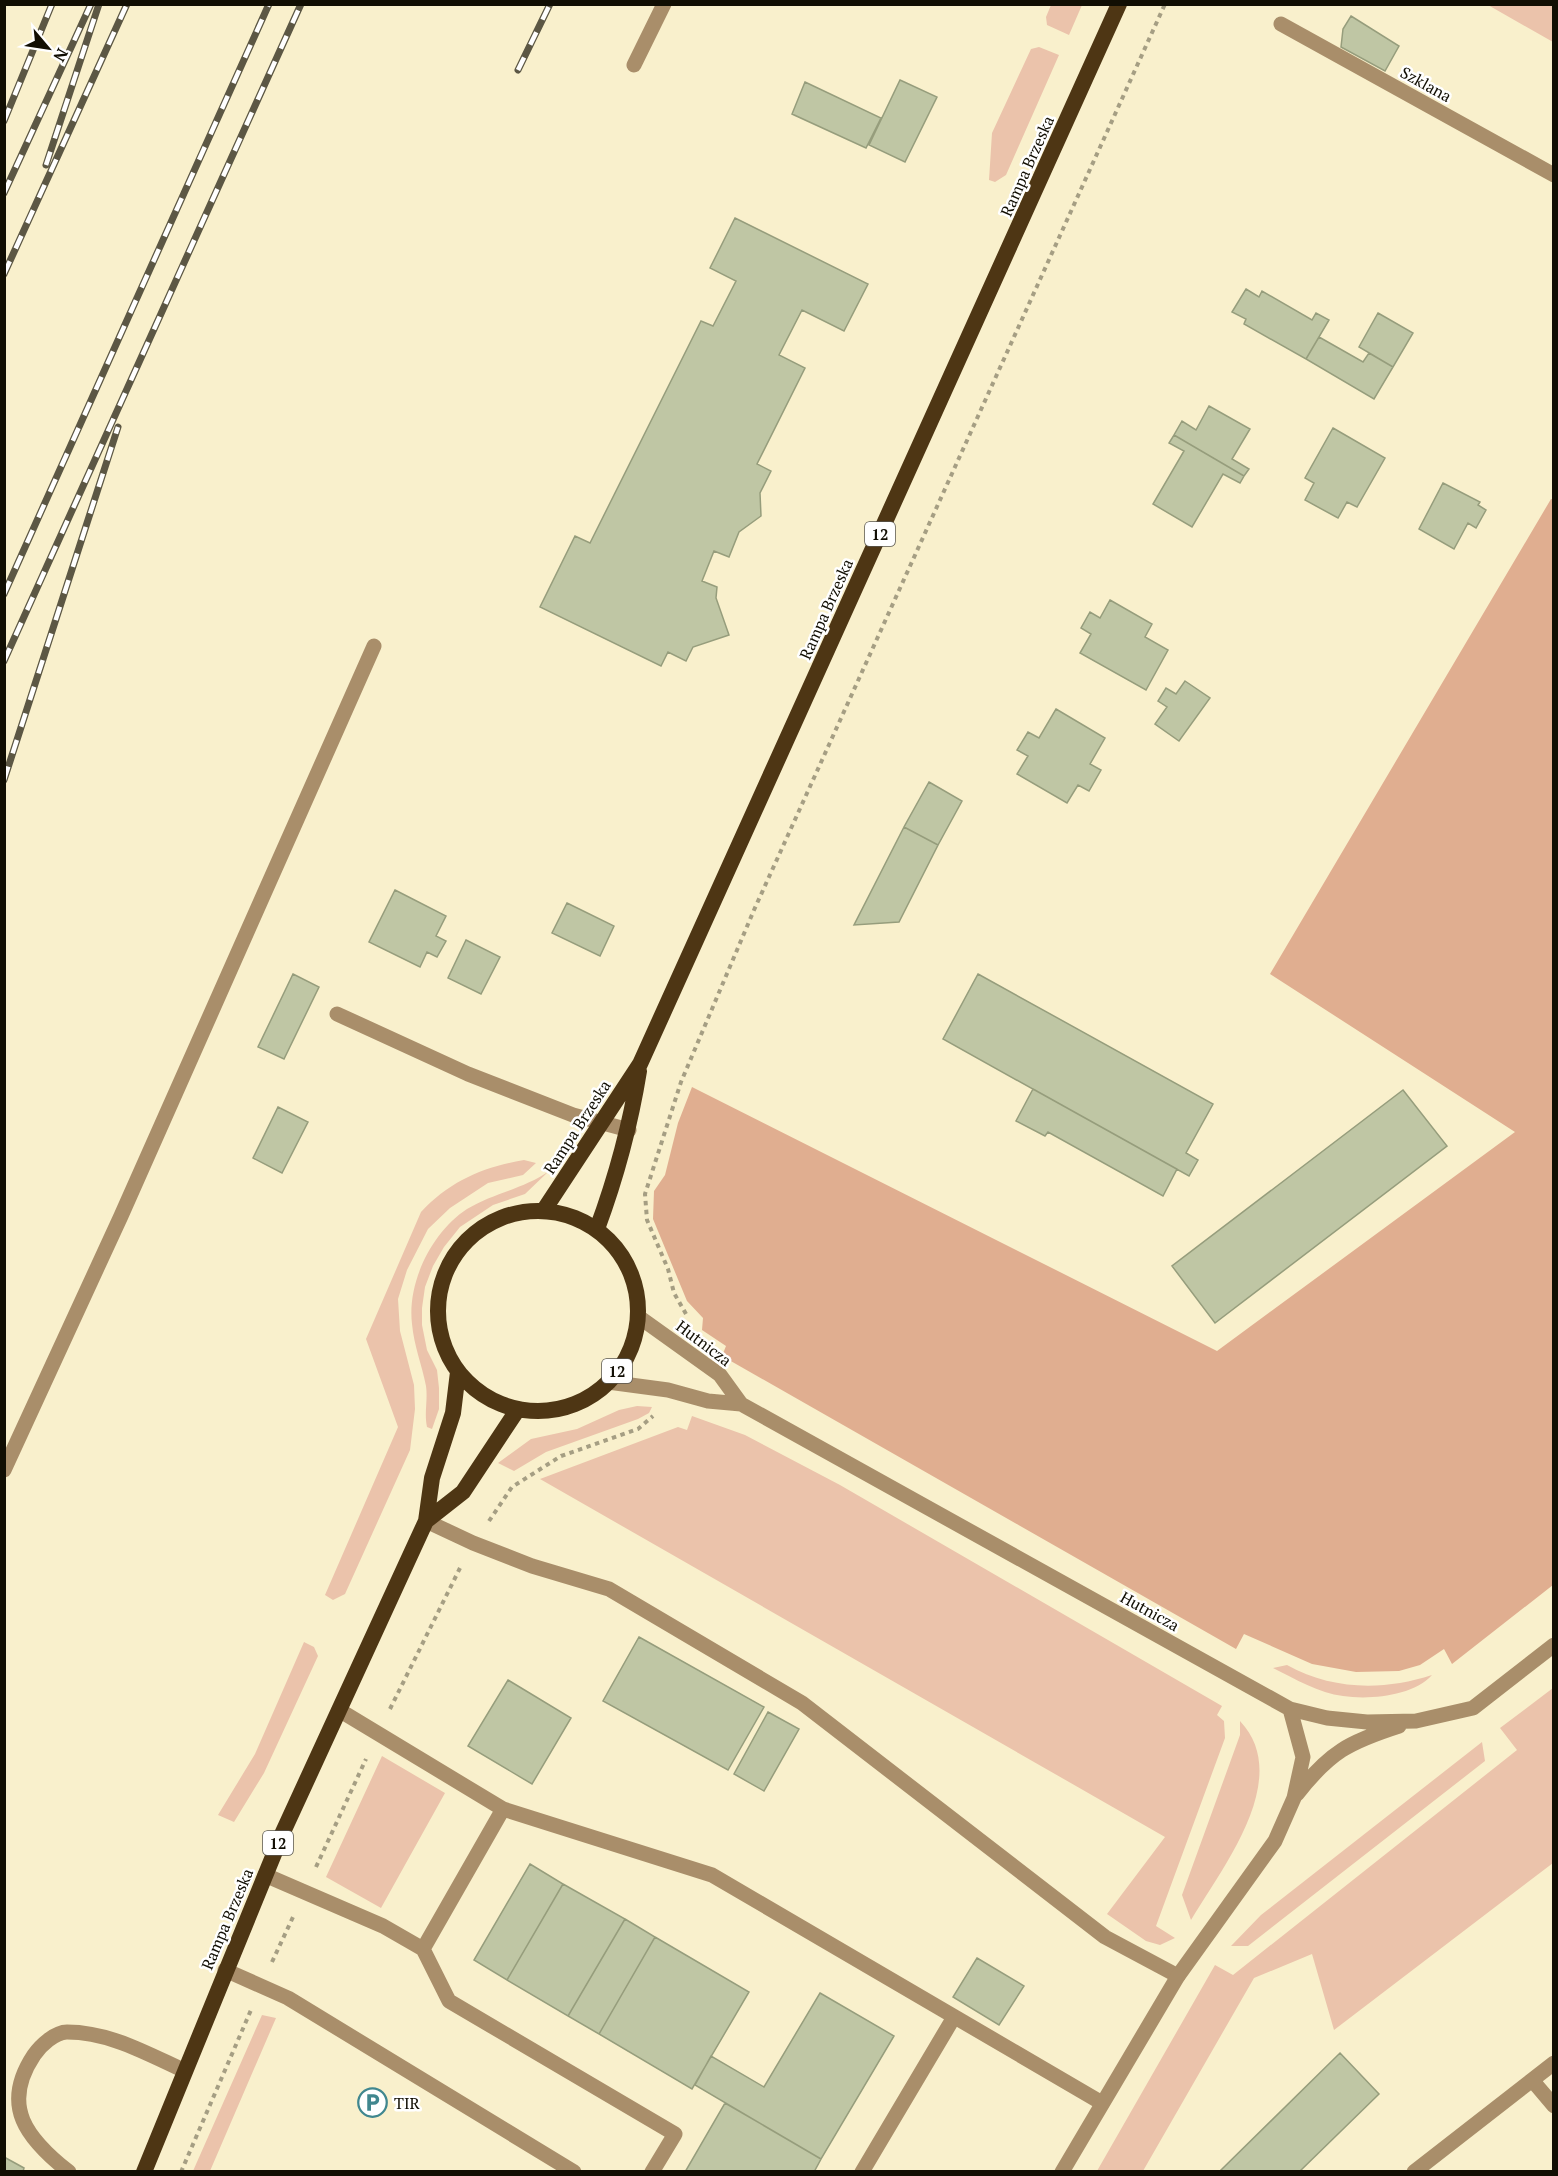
<svg xmlns="http://www.w3.org/2000/svg" width="1558" height="2176" font-family="'PT Serif',serif">
  <style>
    .green { fill: #ebc3ab }
    .forest { fill: #e0ae90 }
    .building { fill: #bfc6a4; stroke: #969d7c; stroke-width: 1.5 }
    .lines { fill: none; stroke-linecap: round; stroke-linejoin: round }
    .path { stroke: #a59e83; stroke-width: 4; stroke-dasharray: 4.5 4.5; stroke-linecap: butt }
    .service { stroke: #a98e6a; stroke-width: 15 }
    .minor { stroke: #a98e6a; stroke-width: 15 }
    .trunk { stroke: #4e3614; stroke-width: 16 }
    .rail-casing { stroke: #5c5744; stroke-width: 7 }
    .rail { stroke: #fff; stroke-width: 4.5; stroke-dasharray: 14; stroke-linecap: butt }
    .labels { text-anchor: middle; dominant-baseline: central; stroke-width: 5; stroke-linejoin: round; paint-order: stroke }
    .shield { fill: #fff; stroke: #58564f; stroke-width: 1.5 }
    .shield-label { font-size: 15px; font-weight: bold; fill: #110e03 }
    .street-label { font-size: 16px; fill: #110e03; stroke: #fff }
    .poi-label { font-size: 16px; fill: #110e03; stroke: #fff; text-anchor: start }
  </style>
  <rect width="100%" height="100%" fill="#f9f0cc"/>
  <path class="green" d="M1051,5H1082L1069,35L1047,25L1046,17Z
    M1488,5H1553V42Z
    M1039,47L1059,55L1006,175L995,182L989,180L992,133L1031,49Z
    M524,1160L536,1163L523,1175L488,1183L450,1208L428,1229L407,1270L398,1299L400,1331L414,1385L415,1409L410,1450L345,1594L333,1600L325,1595L398,1427L366,1339L421,1212C450,1181 483,1167 524,1160Z
    M549,1171L525,1194L493,1205L460,1227L444,1247L433,1266L425,1287L422,1308V1325L427,1350L437,1370L439,1388V1409L432,1429L427,1427C424,1413 428,1400 426,1386C422,1365 414,1346 412,1324C407,1282 432,1232 467,1209C493,1193 524,1189 549,1171Z
    M637,1406L652,1407L649,1413L638,1419L546,1452L514,1471L498,1463L531,1439L577,1429L619,1410Z
    M692,1416L745,1435L840,1485L1222,1706L1217,1715L1224,1721L1225,1738L1156,1926L1175,1938L1160,1945L1146,1941L1107,1914L1165,1837L540,1479L678,1427L687,1430Z
    M304,1642L314,1647L318,1656L264,1773L234,1822L218,1815L255,1754Z
    M1287,1665C1332,1690 1383,1691 1432,1675C1413,1696 1370,1700 1343,1696C1319,1693 1295,1679 1273,1668Z
    M1553,1688V1863L1334,2030L1312,1954L1254,1978L1143,2171H1097L1215,1965L1233,1975L1517,1750L1500,1728Z
    M1240,1721C1294,1778 1222,1868 1191,1920L1182,1895L1240,1735Z
    M1482,1742L1485,1761L1248,1946H1231L1261,1915Z
    M382,1756L445,1793L381,1908L326,1877Z
    M262,2015L276,2018L210,2171H193Z"/>
  <path class="forest" d="M1551,499L1554,500L1553,1585L1452,1664L1444,1649L1420,1665L1399,1671L1356,1672L1312,1664L1244,1634L1236,1649L722,1356L726,1346L702,1330L703,1318L687,1301L653,1219L654,1191L665,1175L678,1123L692,1087L1217,1351L1515,1132L1270,974Z"/>
  <path class="building" d="M1351,16L1399,46L1385,71L1341,47L1343,29Z
    M900,80L937,97L905,162L869,145Z
    M805,82L881,118L866,148L792,114Z
    M735,218L868,284L844,331L802,310L779,355L805,368L757,464L771,471L760,493L761,516L739,532L729,557L714,551L702,581L717,587L716,598L729,635L693,647L686,661L668,652L661,666L540,607L575,536L590,543L701,321L713,326L736,281L710,268Z
    M1246,289L1259,297L1262,291L1312,320L1316,313L1329,320L1306,359L1244,324L1246,319L1232,312Z
    M1378,313L1413,333L1393,367L1359,347Z
    M1319,337L1363,362L1369,353L1393,367L1374,399L1306,359Z
    M1209,406L1250,429L1232,459L1249,469L1244,476L1174,435L1182,421L1196,430Z
    M1333,428L1385,458L1357,507L1347,502L1338,518L1305,500L1314,483L1305,478Z
    M1174,435L1244,476L1240,483L1223,474L1192,527L1153,504L1184,451L1169,443Z
    M1443,483L1480,502L1478,505L1486,510L1476,528L1468,523L1454,549L1419,529Z
    M1110,600L1152,624L1145,637L1168,650L1146,690L1080,653L1091,634L1081,628L1090,612L1100,618Z
    M1185,681L1210,698L1179,741L1155,724L1167,707L1158,701L1166,688L1176,694Z
    M1056,709L1105,738L1090,764L1101,770L1089,791L1078,785L1067,803L1017,774L1028,756L1017,750L1028,732L1039,738Z
    M929,782L962,801L938,845L904,827Z
    M904,827L938,845L899,922L854,925Z
    M395,890L446,916L436,936L446,941L437,957L427,952L420,967L369,942Z
    M567,903L614,926L600,956L552,933Z
    M466,940L500,957L481,994L448,978Z
    M293,974L319,987L284,1059L258,1047Z
    M978,974L1213,1104L1186,1153L1198,1160L1189,1176L943,1039Z
    M1033,1089L1177,1169L1163,1196L1048,1132L1045,1136L1016,1121Z
    M1403,1090L1447,1146L1215,1323L1172,1266Z
    M278,1107L308,1122L282,1173L253,1158Z
    M639,1637L764,1707L728,1770L603,1701Z
    M508,1680L571,1718L532,1784L468,1746Z
    M768,1712L799,1729L764,1791L734,1774Z
    M530,1864L563,1884L507,1980L474,1960Z
    M563,1884L625,1919L568,2016L507,1980Z
    M625,1919L655,1937L599,2034L568,2016Z
    M655,1937L749,1992L692,2089L599,2034Z
    M977,1958L1024,1986L999,2025L953,1997Z
    M820,1993L894,2036L821,2159L695,2085L711,2056L764,2087Z
    M1340,2053L1379,2094L1299,2172H1219Z
    M725,2103L821,2159L814,2172H685Z
    M4,2157L24,2168L23,2172H4Z"/>
  <g class="lines">
    <path class="path" d="M686,1314L674,1293L668,1269L647,1220L645,1194L681,1082L754,910L1165,4
      M489,1521L512,1487L561,1456L638,1429L653,1416
      M390,1709L460,1568
      M316,1867L366,1759
      M272,1962L293,1917
      M181,2172L251,2010"/>
    <path class="service" d="M634,65L664,4
      M337,1014L468,1074L573,1115L629,1130
      M4,1470L121,1216L374,646
      M426,1521L473,1543L532,1566L609,1589L802,1703L1105,1937L1178,1976
      M339,1710L503,1809L712,1875L1102,2103
      M265,1875L383,1926L423,1949L503,1809
      M423,1949L449,2001L675,2134L652,2172
      M225,1970L288,1998L574,2172
      M1532,2080L1554,2106
      M69,2172C27,2139 0,2106 34,2055C40,2046 55,2032 67,2032C109,2032 146,2053 183,2070
      M862,2172L954,2017
      M1414,2172L1554,2063"/>
    <path class="minor" d="M1281,24L1554,175
      M639,1317L720,1375L741,1404
      M608,1382L668,1390L708,1401L741,1404L1290,1709L1327,1718L1367,1722L1416,1721L1473,1708L1554,1645
      M1297,1794C1330,1752 1349,1742 1399,1726
      M1062,2172L1178,1976L1275,1841L1294,1798L1303,1757L1290,1709"/>
    <path class="trunk" d="M544,1210L640,1064L1119,4
      M438 1311a100 100 0 1 1 200 0a100 100 0 1 1-200 0Z
      M597,1229C617,1175 630,1127 639,1071
      M426,1521L463,1492L518,1409
      M144,2172L283,1832L426,1521L432,1478L453,1413L458,1372"/>
    <defs>
      <path id="rail" d="M518,70L550,4
        M4,121L52,4
        M46,165L99,4
        M4,193L91,4
        M4,274L127,4
        M4,594L269,4
        M4,661L301,4
        M4,780L118,427"/>
    </defs>
    <use href="#rail" class="rail-casing"/>
    <use href="#rail" class="rail"/>
  </g>
  <defs>
    <symbol id="parking-ring" viewBox="-11 -11 22 22"><circle r="9.5" fill="#fff" stroke="#40878f" stroke-width="1.5"/><path d="M-3.5-5.5H1a3.5 3.5 0 0 1 0 7H-1V5.5H-3.5ZM-1-3.4V-.6H.8a1.4 1.4 0 0 0 0-2.8Z" fill="#40878f"/></symbol>
  </defs>
  <g fill-rule="evenodd">
    <use href="#parking-ring" x="356" y="2086" width="33" height="33"/>
  </g>
  <g class="labels">
    <g class="shield">
      <rect x="865" y="522" width="30" height="24" rx="4.5"/>
      <rect x="602" y="1359" width="30" height="24" rx="4.5"/>
      <rect x="263" y="1831" width="30" height="24" rx="4.5"/>
    </g>
    <g class="shield-label">
      <text x="880" y="534">12</text>
      <text x="617" y="1371">12</text>
      <text x="278" y="1843">12</text>
    </g>
    <g class="street-label">
      <text transform="translate(1426 84) rotate(29)">Szklana</text>
      <text transform="translate(1027 166) rotate(-66)">Rampa Brzeska</text>
      <text transform="translate(826 609) rotate(-66)">Rampa Brzeska</text>
      <text transform="translate(577 1127) rotate(-57)">Rampa Brzeska</text>
      <text transform="translate(704 1343) rotate(37)">Hutnicza</text>
      <text transform="translate(1150 1611) rotate(29)">Hutnicza</text>
      <text transform="translate(227 1919) rotate(-67)">Rampa Brzeska</text>
    </g>
    <g class="poi-label">
      <text x="394" y="2103">TIR</text>
    </g>
  </g>
  <rect width="1558" height="2176" fill="none" stroke="#110e03" stroke-width="12"/>
  <g transform="translate(48 48) rotate(119)" stroke="#ffffff" stroke-width="4.5" paint-order="stroke">
  <path d="M0-4.5L10 22L0 15L-10 22Z" fill="#110e03"/>
  <text y="-9" font-size="16" font-weight="bold" text-anchor="middle" fill="#110e03">N</text>
  </g>
</svg>
